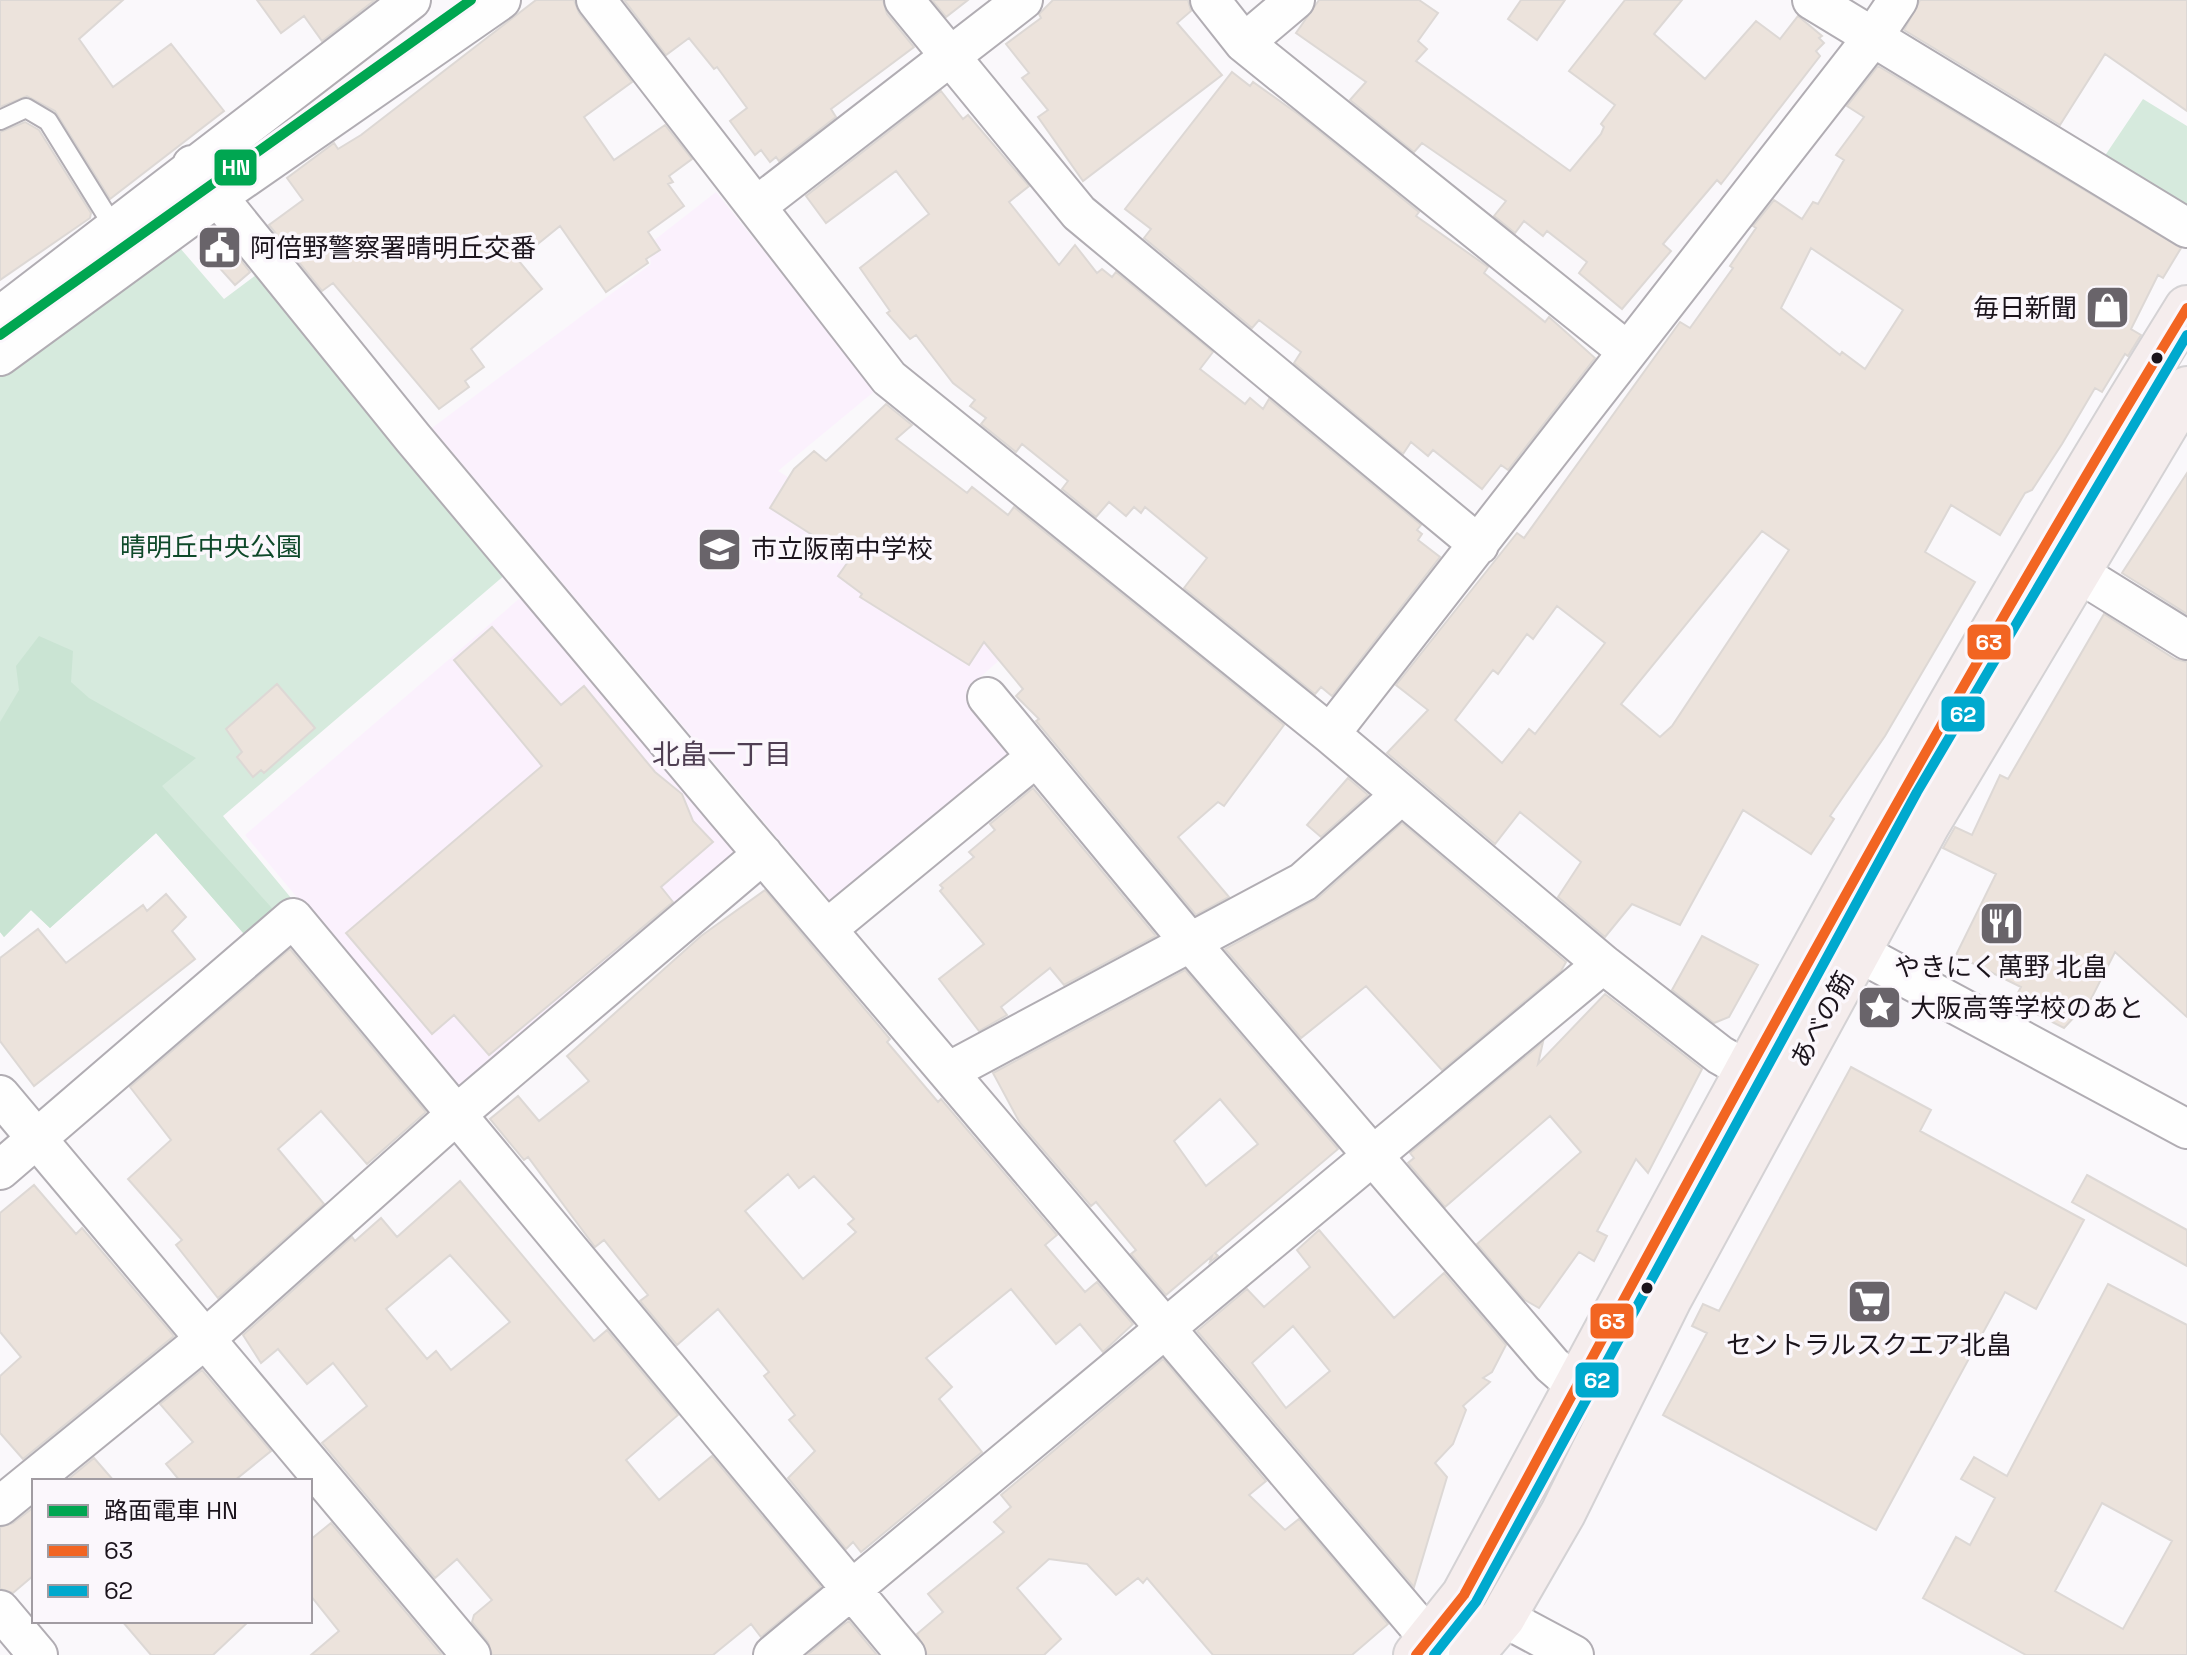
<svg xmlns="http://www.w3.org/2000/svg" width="2187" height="1655" font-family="'Space Grotesk','Noto Sans JP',sans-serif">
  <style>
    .built { fill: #fbf1fd }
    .green { fill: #d6eadd }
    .forest { fill: #cae4d3 }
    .building { fill: #ece3dc; stroke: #ddd8d5; stroke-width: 2; fill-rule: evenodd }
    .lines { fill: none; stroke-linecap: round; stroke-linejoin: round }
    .lane-casing { stroke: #b1adb3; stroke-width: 22 }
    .street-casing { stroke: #b1adb3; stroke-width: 42 }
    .primary-casing { stroke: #d4d2d4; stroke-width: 48 }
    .lane { stroke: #fefefe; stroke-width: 18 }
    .street { stroke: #fefefe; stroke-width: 38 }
    .primary { stroke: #f5eded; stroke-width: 44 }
    .bus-1-casing { stroke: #fbf7fc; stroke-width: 16 }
    .bus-2-casing { stroke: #fbf7fc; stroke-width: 16 }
    .bus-1 { stroke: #f26522; stroke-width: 10 }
    .bus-2 { stroke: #00a9ce; stroke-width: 10 }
    .tram-1-casing { stroke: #fbf7fc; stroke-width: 16 }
    .tram-1 { stroke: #00a651; stroke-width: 10 }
    .bus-dot { fill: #1b141c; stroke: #fbf7fc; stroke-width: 3 }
    .labels { text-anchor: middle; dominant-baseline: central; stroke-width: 7; stroke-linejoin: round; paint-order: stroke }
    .poi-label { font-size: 26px; fill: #1b141c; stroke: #fbf7fc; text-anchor: start }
    .park-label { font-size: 26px; fill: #0f492a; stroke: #fbf7fc }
    .street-label { font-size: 26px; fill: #1b141c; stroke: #fbf7fc }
    .neighbourhood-label { font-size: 28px; fill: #4f3f53; stroke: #fbf7fc }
    .line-badge { stroke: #fbf7fc; stroke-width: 3 }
    .badge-label { font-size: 22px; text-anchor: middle; font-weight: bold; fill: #fff }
  </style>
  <rect width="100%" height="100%" fill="#faf8fb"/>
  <path class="built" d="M716,192L876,390L778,471L1035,628L966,690L1015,752L833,904L432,428L651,264L648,245Z
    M527,592L738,847L737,862L470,1085L455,1087L245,835Z"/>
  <path class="green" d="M2143,99L2187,126V217L2098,166Z
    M180,248L224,299L260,272L506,574L223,816L296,904L251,942L156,833L50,928L31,910L4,937L0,932V374Z"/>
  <path class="forest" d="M39,636L73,651L71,682L89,698L196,758L162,786L280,917L251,942L156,833L50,928L31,910L4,937L0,932V722L19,690L16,666Z"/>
  <path class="building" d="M0,0H123L79,39L113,87L171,44L224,111L110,199L55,111L27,96L0,107Z
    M257,0H375L322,41L304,16L281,33Z
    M536,0H574L579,13L632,82L584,117L614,160L665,125L692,159L669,176L673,182L668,184L684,206L648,232L660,250L646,259L648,263L606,292L560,226L518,260L542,289L471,349L484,367L465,381L469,387L439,409L333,283L322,291L269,225L303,200L287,178L334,143L338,149L361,135Z
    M624,0H883L887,14L914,47L831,109L836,117L779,161L776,157L770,162L761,150L755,155L730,121L747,108L717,67L714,69L689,38L666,55Z
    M932,0H968L946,17Z
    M1053,0H1188L1191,11L1177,23L1222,75L1083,181L1038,117L1048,110L1022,78L1029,73L1006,44L1041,18L1039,14Z
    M1319,0H1419L1438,13L1418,41L1427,49L1416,61L1570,171L1601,134L1604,127L1601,124L1615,105L1569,71L1625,0H1682L1654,34L1705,79L1756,21L1780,39L1798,16L1822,36L1819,38L1824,43L1816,51L1820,56L1721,184L1717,180L1663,244L1671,251L1622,309L1579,273L1587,262L1547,231L1543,236L1524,221L1515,233L1494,216L1506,201L1422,143L1414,152L1350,100L1366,82L1296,33Z
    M1521,0H1565L1537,40L1508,19Z
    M1920,0H2187V111L2105,54L2060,125L1904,30Z
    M1878,66L2181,248L2163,278L2158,275L2131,329L2141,335L2128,356L2125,354L2102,392L2095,388L2062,444L2032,490L2025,493L2000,535L1951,505L1925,552L1975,582L1885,736L1830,816L1834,819L1811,854L1743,810L1680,925L1632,904L1605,937L1558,897L1581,862L1520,812L1495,844L1387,753L1428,710L1396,685L1517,533L1524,538L1680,322L1690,328L1733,268L1730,266L1756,228L1753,226L1774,200L1802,219L1813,202L1818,204L1844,160L1836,155L1864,117L1847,106ZM1811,248L1903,310L1865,369L1842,352L1840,355L1781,308ZM1762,531L1789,550L1672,726L1660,737L1621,704ZM1557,606L1605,643L1535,734L1529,729L1502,763L1455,720L1493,670L1498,674L1527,634L1533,639Z
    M1232,72L1250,86L1253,82L1298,114L1419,212L1416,216L1488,267L1484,273L1545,322L1549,317L1595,358L1508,470L1501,465L1482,489L1433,450L1428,456L1411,442L1403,454L1294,363L1301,352L1259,320L1252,328L1144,238L1151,229L1125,209Z
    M941,91L963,119L968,115L1029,186L1009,202L1059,265L1075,245L1097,273L1102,269L1112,277L1116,272L1213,352L1200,369L1245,404L1250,398L1263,409L1269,399L1421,525L1417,530L1422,534L1418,540L1440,557L1332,696L1321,687L1315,694L1184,588L1207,558L1145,507L1141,513L1134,507L1126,516L1109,502L1096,517L1062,489L1068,481L1022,444L1016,452L981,424L986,418L970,406L975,400L953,383L916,335L910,339L887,313L890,311L860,268L929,214L896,171L826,223L806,196Z
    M25,122L39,130L91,213L90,218L0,280V132Z
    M233,250L250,272L235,285L215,263Z
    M886,404L912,425L896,439L967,493L972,487L1008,515L1014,507L1284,725L1224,806L1218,802L1178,837L1229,897L1196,915L1036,721L1039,719L1016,696L1023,689L984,642L969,665L860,597L862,594L838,576L850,559L770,508L794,469L814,451L826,461Z
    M2187,473V614L2122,573Z
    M2104,614L2175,659L2187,662V1017L2115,952L2091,999L2064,1028L2013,1002L2021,987L1956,955L1996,874L1943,848L1955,827L1972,835L2000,775L2008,779Z
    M492,627L561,705L584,686L655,772L682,794L693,821L713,842L661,887L673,902L489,1055L454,1015L432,1034L346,933L542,766L454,660Z
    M277,684L315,728L264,773L261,770L253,777L237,757L242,752L226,729Z
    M1348,778L1368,795L1321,837L1307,825Z
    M1033,788L1156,936L1064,985L1050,968L1001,1007L1007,1015L979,1031L939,979L984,944L940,891L943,888L940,885L974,857L969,852L995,830L990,824Z
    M1402,823L1566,962L1561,971L1442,1070L1366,986L1301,1038L1225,949L1317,899Z
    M765,890L890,1039L887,1042L938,1102L941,1099L1057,1235L1045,1245L1085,1292L1097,1282L1133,1324L1103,1352L1080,1324L1056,1344L1011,1289L926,1358L952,1387L939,1399L982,1452L861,1552L853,1542L846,1549L788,1478L815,1451L789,1420L795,1415L764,1376L769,1372L718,1309L677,1345L640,1301L648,1295L604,1240L595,1247L528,1157L524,1160L490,1119L518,1096L539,1121L589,1081L567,1056L701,936ZM788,1174L799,1188L814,1176L854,1219L848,1224L856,1232L803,1279L745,1211Z
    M166,894L186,917L172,931L195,959L34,1086L0,1041V958L38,929L66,963L143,905L147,911Z
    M1702,936L1758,965L1729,1017L1714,1023L1672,990Z
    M290,949L426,1112L367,1164L321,1111L278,1149L324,1204L218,1298L176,1245L182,1240L128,1179L171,1140L130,1087Z
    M1185,970L1338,1149L1215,1253L1218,1256L1210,1262L1212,1256L1166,1295L1131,1254L1136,1250L1096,1202L1091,1206L1020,1123L993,1073ZM1220,1099L1258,1144L1206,1186L1174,1141Z
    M1605,994L1702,1069L1648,1173L1636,1159L1597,1231L1607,1236L1594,1261L1579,1252L1539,1308L1525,1300L1477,1244L1581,1152L1550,1116L1445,1207L1408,1163L1414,1158L1410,1153L1543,1042L1538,1064Z
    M1851,1067L1931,1110L1920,1131L2084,1220L2036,1309L2005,1292L1876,1530L1663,1415L1707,1333L1692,1326L1703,1304L1719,1311Z
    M2087,1175L2187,1230V1266L2072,1202Z
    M460,1181L594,1341L607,1330L678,1415L626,1460L659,1500L712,1456L821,1587L761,1637L751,1624L713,1655H492L488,1642L472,1622L474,1615L492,1600L457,1559L435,1578L322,1443L367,1406L333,1363L307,1384L278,1349L261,1363L243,1335L352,1237L355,1241L381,1218L397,1237ZM450,1255L510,1322L451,1370L436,1351L427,1359L386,1309Z
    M34,1185L76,1234L82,1228L174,1336L23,1459L0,1433V1376L21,1357L0,1332V1213Z
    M1319,1230L1394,1318L1444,1273L1506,1345L1492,1372L1483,1378L1490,1382L1463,1406L1466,1410L1453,1444L1435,1463L1447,1477L1414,1587L1197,1331L1247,1289L1264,1307L1310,1267L1297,1250ZM1293,1326L1330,1371L1286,1408L1252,1363Z
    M2108,1284L2187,1325V1655H2026L1923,1598L1956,1537L1970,1545L1995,1498L1961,1479L1974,1457L2007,1476ZM2102,1503L2172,1541L2123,1629L2055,1591Z
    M1163,1359L1266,1481L1249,1495L1285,1530L1299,1519L1388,1624L1352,1655H1213L1147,1578L1143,1583L1138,1578L1116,1595L1087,1564L1049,1559L1017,1588L1061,1639L1044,1655H927L917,1634L943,1612L928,1594L1004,1532L994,1522L1011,1507L1001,1495Z
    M202,1370L271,1451L234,1481H180L166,1464L193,1442L160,1404Z
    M94,1458L114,1481H66Z
    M34,1507V1575L13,1593L0,1589V1527L13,1523Z
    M331,1523L442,1655H311L339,1631L310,1595V1540Z
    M122,1621H249L213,1655H151Z
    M849,1621L877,1655H807L843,1625Z"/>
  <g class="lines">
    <defs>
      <path id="lane" d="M0,120L26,108L48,121L115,229"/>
      <path id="street" d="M596,0L889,378L1330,734L1603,964L1720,1055L1771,1084
        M904,0L1079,213L1479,545
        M1210,0L1244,43L1627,351
        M1812,0L2187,228
        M1244,43L1295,0
        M192,165L413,438L726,811L1443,1655
        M758,205L1023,0
        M0,316L411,0
        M0,356L216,198L501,0
        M2053,557L2187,640
        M987,697L1189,941L1552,1365L1576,1386
        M1330,734L1873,37L1898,0
        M827,929L1036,757
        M1858,952L2187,1129
        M948,1072L1303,882L1401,795
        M0,1095L471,1655
        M0,1170L293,918L906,1655
        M0,1506L204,1340L458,1113L763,854
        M0,1610L38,1655
        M1503,1617L1574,1655
        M773,1655L1603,964"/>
      <path id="primary" d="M1416,1655L1464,1595C1698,1162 1926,726 2187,308
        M1471,1655L1503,1617L1563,1513L1669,1299L1927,825L2187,389"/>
    </defs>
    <use href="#lane" class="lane-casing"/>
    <use href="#street" class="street-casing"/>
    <use href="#primary" class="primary-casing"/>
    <use href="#lane" class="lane"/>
    <use href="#street" class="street"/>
    <use href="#primary" class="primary"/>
    <defs>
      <path id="bus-1" d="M1416,1655L1464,1595C1698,1162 1930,728 2187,308"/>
      <path id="bus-2" d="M1434,1655L1476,1602L1917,792L2187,335"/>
    </defs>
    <use href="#bus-1" class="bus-1-casing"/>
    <use href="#bus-2" class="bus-2-casing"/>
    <use href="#bus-1" class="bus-1"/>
    <use href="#bus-2" class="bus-2"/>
    <defs>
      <path id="tram-1" d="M0,335L471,0"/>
    </defs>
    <use href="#tram-1" class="tram-1-casing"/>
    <use href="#tram-1" class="tram-1"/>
  </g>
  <defs>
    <symbol id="civic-square" viewBox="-11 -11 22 22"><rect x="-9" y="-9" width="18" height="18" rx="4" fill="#69646a" stroke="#fbf7fc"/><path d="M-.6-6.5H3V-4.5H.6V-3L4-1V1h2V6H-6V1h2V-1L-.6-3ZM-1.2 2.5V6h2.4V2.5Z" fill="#fff"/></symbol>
    <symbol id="shop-square" viewBox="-11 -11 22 22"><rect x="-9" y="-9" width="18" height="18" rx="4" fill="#69646a" stroke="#fbf7fc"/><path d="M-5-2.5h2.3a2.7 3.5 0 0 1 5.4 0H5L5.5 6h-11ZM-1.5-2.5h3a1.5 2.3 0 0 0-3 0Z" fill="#fff"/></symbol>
    <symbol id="school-square" viewBox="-11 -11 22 22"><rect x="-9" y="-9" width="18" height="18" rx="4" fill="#69646a" stroke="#fbf7fc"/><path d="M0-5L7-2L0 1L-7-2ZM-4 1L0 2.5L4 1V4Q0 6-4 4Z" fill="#fff"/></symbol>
    <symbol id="restaurant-square" viewBox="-11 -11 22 22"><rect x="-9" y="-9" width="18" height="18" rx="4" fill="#69646a" stroke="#fbf7fc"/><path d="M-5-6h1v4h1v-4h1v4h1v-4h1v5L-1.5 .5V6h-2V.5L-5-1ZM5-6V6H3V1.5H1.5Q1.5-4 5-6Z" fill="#fff"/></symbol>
    <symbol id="sight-square" viewBox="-11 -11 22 22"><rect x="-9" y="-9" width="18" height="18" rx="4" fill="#69646a" stroke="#fbf7fc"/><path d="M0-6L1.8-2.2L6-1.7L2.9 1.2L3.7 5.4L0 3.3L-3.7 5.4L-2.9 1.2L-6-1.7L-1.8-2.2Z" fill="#fff"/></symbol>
    <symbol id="supermarket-square" viewBox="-11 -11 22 22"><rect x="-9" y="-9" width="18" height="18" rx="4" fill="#69646a" stroke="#fbf7fc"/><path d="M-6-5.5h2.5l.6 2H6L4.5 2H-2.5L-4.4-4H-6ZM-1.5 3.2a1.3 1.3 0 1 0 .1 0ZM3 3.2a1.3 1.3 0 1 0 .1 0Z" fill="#fff"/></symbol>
  </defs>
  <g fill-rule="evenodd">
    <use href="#civic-square" x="194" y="222" width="51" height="51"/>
    <use href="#shop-square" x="2082" y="282" width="51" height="51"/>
    <use href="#school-square" x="694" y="524" width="51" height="51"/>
    <use href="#restaurant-square" x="1976" y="898" width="51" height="51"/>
    <use href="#sight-square" x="1854" y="982" width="51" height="51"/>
    <use href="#supermarket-square" x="1844" y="1276" width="51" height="51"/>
  </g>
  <g class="bus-dot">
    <circle cx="2157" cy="358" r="7"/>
    <circle cx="1647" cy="1288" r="7"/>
  </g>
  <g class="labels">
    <g class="poi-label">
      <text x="250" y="248">阿倍野警察署晴明丘交番</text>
      <text x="2077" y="308" text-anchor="end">毎日新聞</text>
      <text x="751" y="549">市立阪南中学校</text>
      <text x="2001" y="967" text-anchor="middle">やきにく萬野 北畠</text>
      <text x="1910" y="1008">大阪高等学校のあと</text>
      <text x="1869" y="1345" text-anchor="middle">セントラルスクエア北畠</text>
    </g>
    <g class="park-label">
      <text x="211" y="547">晴明丘中央公園</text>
    </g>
    <g class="street-label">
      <text transform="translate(1822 1019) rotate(-62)">あべの筋</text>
    </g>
    <g class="neighbourhood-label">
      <text x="722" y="754">北畠一丁目</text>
    </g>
  </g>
  <g class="line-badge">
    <rect x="213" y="148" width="45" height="39" rx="8" fill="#00a651"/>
    <rect x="1966" y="623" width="46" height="38" rx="8" fill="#f26522"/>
    <rect x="1940" y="695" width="46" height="38" rx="8" fill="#00a9ce"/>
    <rect x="1589" y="1302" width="46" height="38" rx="8" fill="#f26522"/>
    <rect x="1574" y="1361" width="46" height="38" rx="8" fill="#00a9ce"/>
  </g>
  <g class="badge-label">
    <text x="236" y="175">HN</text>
    <text x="1989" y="650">63</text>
    <text x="1963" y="722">62</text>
    <text x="1612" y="1329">63</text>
    <text x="1597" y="1388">62</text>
  </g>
  <rect x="32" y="1479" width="280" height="144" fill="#fbf7fc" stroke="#a19ca2" stroke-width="2"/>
  <rect x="48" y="1505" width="40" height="12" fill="#00a651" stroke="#a19ca2" stroke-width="2"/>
  <text x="104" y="1519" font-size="24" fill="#1b141c">路面電車 HN</text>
  <rect x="48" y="1545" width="40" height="12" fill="#f26522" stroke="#a19ca2" stroke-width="2"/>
  <text x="104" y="1559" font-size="24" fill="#1b141c">63</text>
  <rect x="48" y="1585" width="40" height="12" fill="#00a9ce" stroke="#a19ca2" stroke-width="2"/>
  <text x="104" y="1599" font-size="24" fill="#1b141c">62</text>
</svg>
